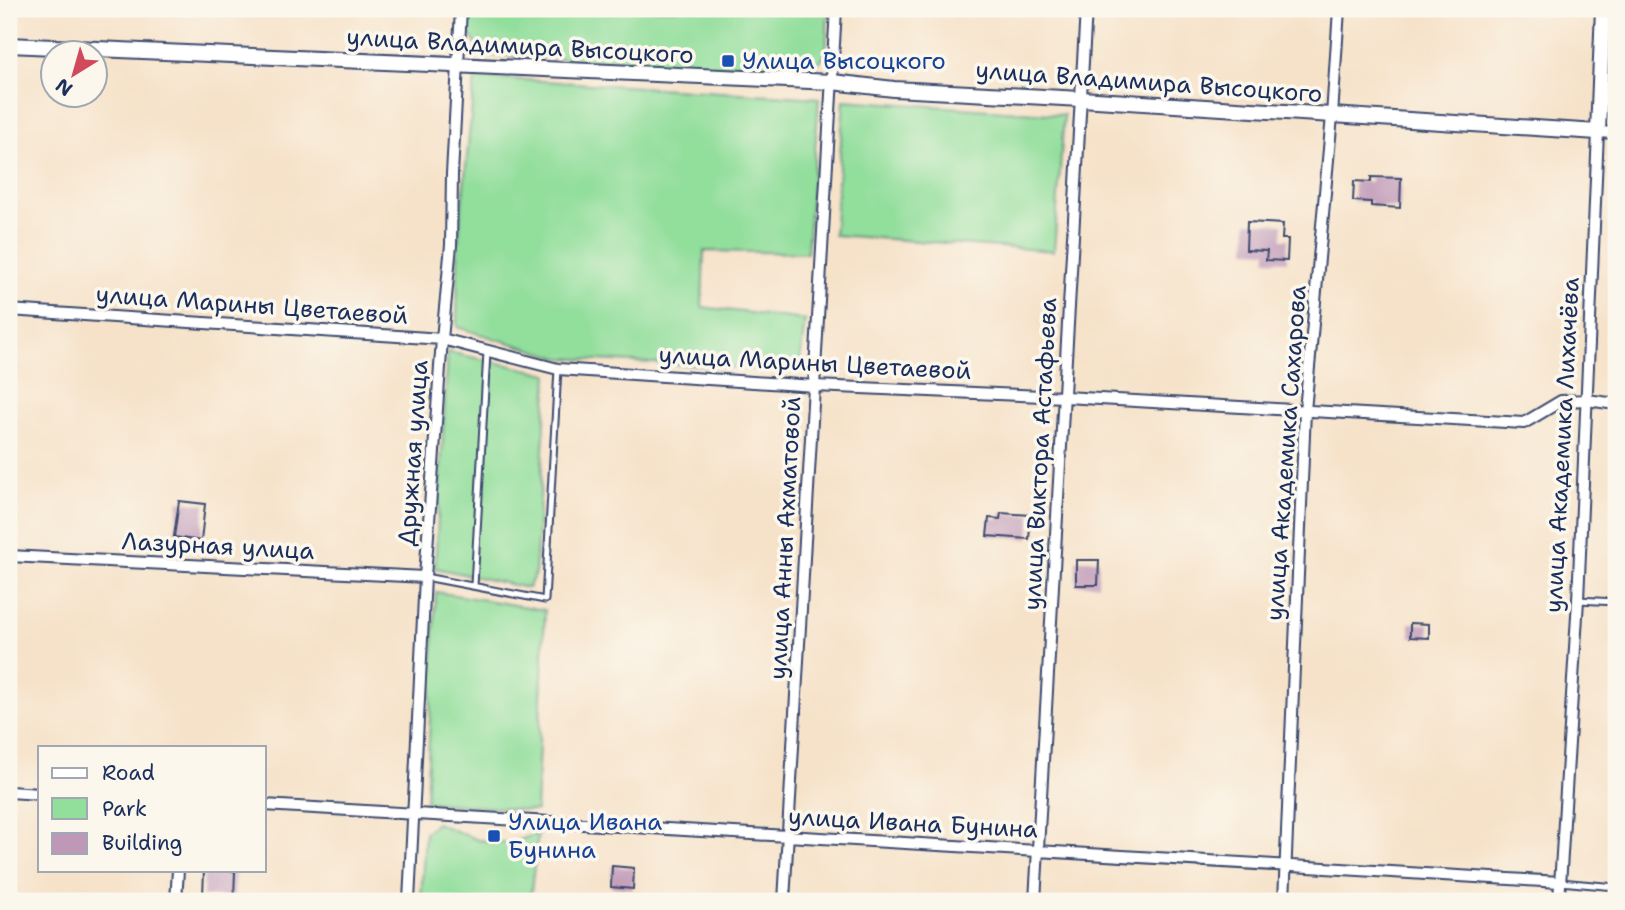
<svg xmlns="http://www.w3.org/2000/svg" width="1625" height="910" font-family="'Shantell Sans',sans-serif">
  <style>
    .green { fill: #92de9b; stroke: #56867c; stroke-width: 2 }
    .building { fill: #bf98b7 }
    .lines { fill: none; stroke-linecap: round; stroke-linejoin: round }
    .service-casing { stroke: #3c4a6e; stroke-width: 9 }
    .minor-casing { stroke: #3c4a6e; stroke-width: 14 }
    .tertiary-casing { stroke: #3c4a6e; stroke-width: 18 }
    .service { stroke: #fff; stroke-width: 5 }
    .minor { stroke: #fff; stroke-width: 10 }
    .tertiary { stroke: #fff; stroke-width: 14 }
    .transit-dot { fill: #1a4fb4; stroke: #fbf7ec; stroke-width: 2.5 }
    .labels { text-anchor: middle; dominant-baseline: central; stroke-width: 7; stroke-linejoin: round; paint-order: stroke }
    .street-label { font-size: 24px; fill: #1b2f5e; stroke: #fbf7ec }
    .transit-label { font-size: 24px; fill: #164399; stroke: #fbf7ec; text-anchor: start }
  </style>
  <rect width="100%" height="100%" fill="#fbf7ec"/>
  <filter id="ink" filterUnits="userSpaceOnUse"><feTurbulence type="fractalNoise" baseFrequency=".0143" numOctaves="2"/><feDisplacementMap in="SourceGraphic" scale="14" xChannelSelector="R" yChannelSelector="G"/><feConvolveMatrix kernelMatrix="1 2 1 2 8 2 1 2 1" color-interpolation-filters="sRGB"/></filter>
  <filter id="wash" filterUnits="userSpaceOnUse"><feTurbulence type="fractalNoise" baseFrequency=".00686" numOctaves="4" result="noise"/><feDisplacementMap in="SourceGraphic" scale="28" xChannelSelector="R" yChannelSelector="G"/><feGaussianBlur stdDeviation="1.57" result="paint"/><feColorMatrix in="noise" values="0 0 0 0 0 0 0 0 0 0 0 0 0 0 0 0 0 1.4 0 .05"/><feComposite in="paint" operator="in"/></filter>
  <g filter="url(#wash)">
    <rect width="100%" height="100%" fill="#f6e2c9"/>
    <path class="green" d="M467,9H828L826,55L809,71L482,55L466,27Z
      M475,77L819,98L807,253L704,251L702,307L805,320L799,371L560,358L457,327L458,245Z
      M844,100L1064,115L1054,251L834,235Z
      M1614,235H1616V388L1605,387Z
      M448,352L548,374L535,574L528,588L435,568Z
      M436,592L545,610L536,811L426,802Z
      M436,823L478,840L509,843L538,834L530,901H421L425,833Z"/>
    <g id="blocks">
      <path class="building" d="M1371,177L1401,178L1400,208L1371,206V202L1353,201L1354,181L1371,182Z
        M1247,222L1283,224L1282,239H1288L1287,261L1266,260L1267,251L1246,250Z
        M179,501L205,504L201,541L174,537Z
        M1001,513L1031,515L1029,539L987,536L989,518L1000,519Z
        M1076,560H1099L1098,585H1076Z
        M1410,623L1429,624V638L1410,637Z
        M612,866L634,868L633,889L611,887Z
        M204,870L235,871L234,898L203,896Z"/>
    </g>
  </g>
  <g filter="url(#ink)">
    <use href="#blocks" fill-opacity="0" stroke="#3c4a6e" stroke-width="2"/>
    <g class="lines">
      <defs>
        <path id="service" d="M425,577L545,600L558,369
          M474,586L487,352
          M1578,600L1616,602
          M1560,882L1616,887"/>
        <path id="minor" d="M9,310L442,339L558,369L815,386L1065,397L1524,423L1561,401L1587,400L1616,404
          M9,556L425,577
          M9,792L40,794
          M264,805L1560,882
          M176,901L178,870
          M409,901L425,577L442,339L451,245L452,174L461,9
          M784,901L836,9
          M1035,901L1086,9
          M1284,901L1305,411L1332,116L1339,9
          M1559,901L1578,600L1598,132L1616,133"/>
        <path id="tertiary" d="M9,45L832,82L894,89L1081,99L1598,132L1603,9"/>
      </defs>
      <use href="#service" class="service-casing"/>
      <use href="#minor" class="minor-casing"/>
      <use href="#tertiary" class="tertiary-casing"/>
      <use href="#service" class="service"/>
      <use href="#minor" class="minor"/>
      <use href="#tertiary" class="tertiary"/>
    </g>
  </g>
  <g class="transit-dot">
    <rect x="721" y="54" width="14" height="14" rx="3.5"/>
    <rect x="487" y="829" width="14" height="14" rx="3.5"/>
  </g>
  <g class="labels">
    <g class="street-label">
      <text transform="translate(520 46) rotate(3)">улица Владимира Высоцкого</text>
      <text transform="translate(1149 82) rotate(4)">улица Владимира Высоцкого</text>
      <text transform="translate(252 305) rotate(4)">улица Марины Цветаевой</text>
      <text transform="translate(815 363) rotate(3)">улица Марины Цветаевой</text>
      <text transform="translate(1562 445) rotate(-87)">улица Академика Лихачёва</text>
      <text transform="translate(413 453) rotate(-86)">Дружная улица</text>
      <text transform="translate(1286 453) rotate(-86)">улица Академика Сахарова</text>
      <text transform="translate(1040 454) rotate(-87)">улица Виктора Астафьева</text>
      <text transform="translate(785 538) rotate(-87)">улица Анны Ахматовой</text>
      <text transform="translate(218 546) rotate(3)">Лазурная улица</text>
      <text transform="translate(913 823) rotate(3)">улица Ивана Бунина</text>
    </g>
    <g class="transit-label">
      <text x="742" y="61">Улица Высоцкого</text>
      <text x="508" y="822">Улица Ивана<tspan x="508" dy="28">Бунина</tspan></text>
    </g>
  </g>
  <rect width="1625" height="910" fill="none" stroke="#fbf7ec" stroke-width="35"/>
  <rect x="38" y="746" width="228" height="126" fill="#fbf7ec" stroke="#a1a7b3" stroke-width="2"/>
  <rect x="52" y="768" width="35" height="10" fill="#ffffff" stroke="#a1a7b3" stroke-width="2"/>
  <text x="102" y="780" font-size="21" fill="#1b2f5e">Road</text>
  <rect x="52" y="798" width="35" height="21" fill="#92de9b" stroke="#a1a7b3" stroke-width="2"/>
  <text x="102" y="816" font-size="21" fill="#1b2f5e">Park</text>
  <rect x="52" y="833" width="35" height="21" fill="#bf98b7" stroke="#a1a7b3" stroke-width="2"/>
  <text x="102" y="850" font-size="21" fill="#1b2f5e">Building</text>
  <g transform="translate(74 74) rotate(217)"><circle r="33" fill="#fbf7ec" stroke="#a1a7b3" stroke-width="2"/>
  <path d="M0-5L12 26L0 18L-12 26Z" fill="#d1495b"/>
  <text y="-10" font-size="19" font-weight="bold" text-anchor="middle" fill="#1b2f5e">N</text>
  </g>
</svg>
